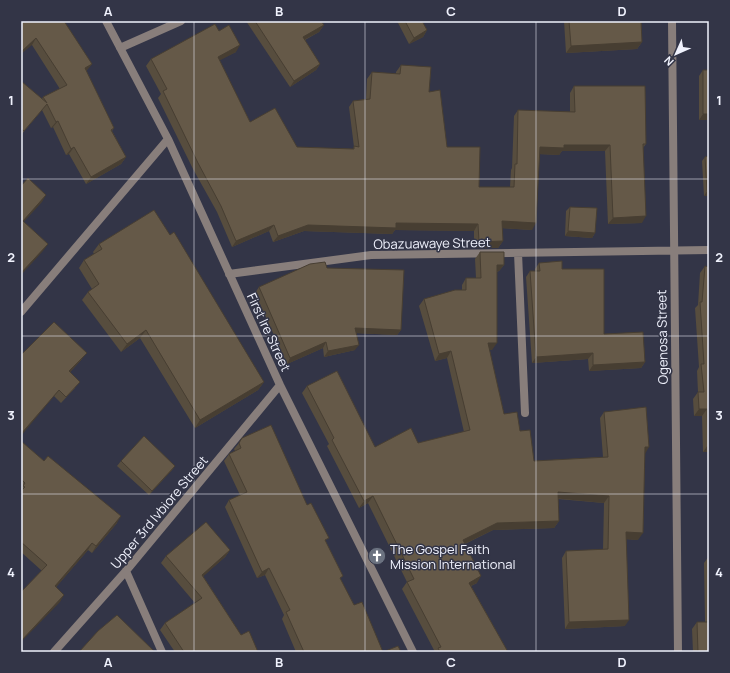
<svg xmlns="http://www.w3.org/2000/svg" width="730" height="673" font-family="Manrope,sans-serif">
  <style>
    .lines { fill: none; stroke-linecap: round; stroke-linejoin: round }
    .minor { stroke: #887e7b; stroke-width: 8 }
    .wall { fill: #574d3e }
    .shaded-wall { fill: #473e32 }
    .building { fill: #655948; stroke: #473e32 }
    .grid { fill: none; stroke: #f0f2fd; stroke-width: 1; stroke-opacity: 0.55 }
    .labels { text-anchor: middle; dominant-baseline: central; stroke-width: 3; stroke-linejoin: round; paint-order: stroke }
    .street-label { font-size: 13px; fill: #f0f2fd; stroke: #333547 }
    .poi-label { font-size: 13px; fill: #f0f2fd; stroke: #333547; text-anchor: start }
    .neatline { fill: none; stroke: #f0f2fd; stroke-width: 1.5 }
    .grid-label { font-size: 13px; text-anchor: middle; font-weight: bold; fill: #f0f2fd }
  </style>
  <rect width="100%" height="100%" fill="#333547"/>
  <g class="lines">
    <path class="minor" d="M106,21L168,139L280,385L413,652
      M672,21L678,652
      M120,48L181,21
      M518,253L525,413
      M229,274L371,255L709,250
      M21,312L168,139
      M126,571L162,652
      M54,652L126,571L280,385"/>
  </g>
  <path class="wall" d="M21,21L92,64L86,71L114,128L112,131L126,157L121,164L86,184L69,154L66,155L53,127L51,128L42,110L21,135V81L42,99L43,97L60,89L32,45Z
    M246,21H321L324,25L319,32L305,40L320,64L316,70L290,87Z
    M397,21H422L427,30L423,37L409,44Z
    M564,21H641L642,42L637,49L566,53Z
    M219,31L236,52L219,60L250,122L297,147L353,149L354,147L349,107L353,101L366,99L367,79L372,72L396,74V72L401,65L429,92L447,147L479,187H510L511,170L512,168L514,116L518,110L570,112V93L574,86L646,144L643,148L642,223L608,224L605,151H562L559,155L540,154L532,230L502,228L503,241L498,248H474V231L395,230L392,234L304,231L273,242L269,231L232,247L217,212L193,169L158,98L161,94L146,66L151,59Z
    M703,70L709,120H699V76Z
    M709,156V196H704L702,161L705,157Z
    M570,207L595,233L592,238L565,236L566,211Z
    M99,244L264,382L258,390L195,428L140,338L121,352L82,300L88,292L92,289L79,268L84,260L94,254L93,252Z
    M480,252L504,265L499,271L497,272L492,350H489L504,414L520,431L534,461L603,457L600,418L604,412L645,454L638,540L626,539L625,626L565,629L562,558L566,551L603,550L604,503L558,499L559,521L554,528L493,530L465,544L477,583L471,586L508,652H435L402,589L407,582L368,503L359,508L327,446L329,444L302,393L307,386L375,447L418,443L464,432L447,358L435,361L419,306L424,299L462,290V285L466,278H476L475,259Z
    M539,263L562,269L604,334L645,362L641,368L589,371L588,359L532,363L526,277L530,271H535V269Z
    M705,266L709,452H703L702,416H694L693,399L698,392L697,371L699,367L695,308L698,305L700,273Z
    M327,268L401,330L397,335L357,333L355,350L324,357L323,348L287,364L255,293L259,287Z
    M21,355L82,359L70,372L75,388L61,403L54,396Z
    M21,441L44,461L117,523L92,553L88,550L56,587L60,602L41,570L21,552Z
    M239,443L307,505L326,542L341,580L354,605L383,652H296L282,619L284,615L265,575L257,578L225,507L229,500L240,495L224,461L229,454L235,451L234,449Z
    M121,461L175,466L172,470L149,495L117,466Z
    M230,550L225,557L203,576L241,635L258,652H175L160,630L165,623L195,603L161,563L166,556Z
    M709,556V652H693L692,629L697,622H705L704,563Z"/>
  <path class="shaded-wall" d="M324,25L319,32L298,43L303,37Z
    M427,30L423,37L409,44L414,38Z
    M36,38L32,45L21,54V52Z
    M642,42L637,49L566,53L571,46Z
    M240,45L236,52L213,64L218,57Z
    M92,64L87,70L80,75L85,68Z
    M320,64L316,70L290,87L294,81Z
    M703,114H709V120H699Z
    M58,121L53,127L51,128L56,122Z
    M564,145H610L605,151H562L559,155L536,154L540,147Z
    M74,147L69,154L66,155L71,149Z
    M126,157L121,164L86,184L91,177Z
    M707,191H709V196H704Z
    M46,195L42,202L21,225L23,221Z
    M646,216L642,223L608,224L613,218Z
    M502,221L536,223L532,230L498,228Z
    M396,223L478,224L474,231L395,230L392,234L304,231L273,242L278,236L308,225Z
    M274,225L269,231L232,247L236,241Z
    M568,231L595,233L592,238L565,236Z
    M503,241L498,248H474L479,242Z
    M48,244L43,251L21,275V273Z
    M497,265H504L499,271L492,272Z
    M355,328L401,330L397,335L352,333Z
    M146,330L140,338L121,352L127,344Z
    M326,342L323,348L287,364L290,358Z
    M488,343H497L492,350H483Z
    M359,345L355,350L324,357L328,351Z
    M451,351L447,358L435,361L439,354Z
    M87,353L82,359L65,378L69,371Z
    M593,353L588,359L532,363L536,357Z
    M645,362L641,368L589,371L593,365Z
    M264,382L258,390L195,428L200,420Z
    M59,390L54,396L21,436V434Z
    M699,409H707L702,416H694Z
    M708,445H709V452H703Z
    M645,447H649L645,454Z
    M175,466L172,470L149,495L152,491Z
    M558,492L609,496L604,503L553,498Z
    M373,496L368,503L359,508L364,501Z
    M121,516L117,523L92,553L96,546Z
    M559,521L554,528L493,530L458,547L463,540L497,523Z
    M626,532L643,533L638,540L621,539Z
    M92,543L88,550L51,593L55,586Z
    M230,550L225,557L197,582L202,575Z
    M269,568L265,575L257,578L262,572Z
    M481,576L477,583L464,589L469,583Z
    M64,595L60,602L21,642V641Z
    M629,620L625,626L565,629L569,622Z"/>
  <path class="building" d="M21,21H64L92,64L85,68L114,128L111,130L126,157L91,177L74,147L71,149L58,121L56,122L47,104L24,131L21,128V81L47,103L43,97L67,85L36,38L21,52Z
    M255,21H321L324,25L303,37L320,64L294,81Z
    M405,21H422L427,30L414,38Z
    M569,21H641L642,42L571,46Z
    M215,24L219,31L229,25L240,45L218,57L250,122L275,108L297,147L354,149V146L359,147L353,101L370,99L372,72L400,74L401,65L431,67L429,92L440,90L447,147H480L479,187H514L515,164H517L518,110L575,112L574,86H645L646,144H643L646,216L613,218L610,145H564V148L540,147L536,223L502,221L503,241L479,242L478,224L396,223V228L308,225L278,236L274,225L236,241L221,206L198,163L163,91L167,89L151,59Z
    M703,70H709V114H703Z
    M709,156V191H707L705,157Z
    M28,178L46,195L23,221L48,244L21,273V186Z
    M570,207L597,208L595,233L568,231Z
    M154,210L170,235L174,232L264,382L200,420L146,330L127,344L88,292L99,284L84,260L102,249L99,244Z
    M480,252H504V265H497V343H488L504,414L517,412L520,431L530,430L534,461L608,457L604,412L646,407L649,447H645L643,533L626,532L629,620L569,622L566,551L608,549L609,496L558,492L559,521L497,523L463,540L481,576L469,583L508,652H440L438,648L441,647L407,582L414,579L373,496L364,501L332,440L334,438L307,386L337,371L375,447L411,428L418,443L470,430L451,351L439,354L424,299L455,290H466V278H481Z
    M562,261V269H604V334L643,332L645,362L593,365V353L536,357L530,271H540L539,263Z
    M325,262L327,268L404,270L401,330L355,328L359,345L328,351L326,342L290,358L259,287L310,264Z
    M705,266L709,267V445H708L707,409H699L698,392H704L701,364H704L700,302H702Z
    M54,322L87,353L69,371L80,382L66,397L59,390L21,434V355Z
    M271,425L307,505L311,503L329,538L325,540L343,576L340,578L354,605L362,602L383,652H304L286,612L290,610L269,568L262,572L229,500L247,492L229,454L241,448L239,443L242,438Z
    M144,436L175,466L152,491L121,461Z
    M21,441L44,461L48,456L121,516L96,546L92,543L55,586L64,595L21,641V592L47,565L21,542V491L25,487L23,486L25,483L21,479Z
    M206,522L230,550L202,575L241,635L249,631L258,652H184L165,623L202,598L166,556Z
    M117,615L155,652H79L98,631Z
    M697,622H709V652H698Z
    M398,646L401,652H383Z"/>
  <path class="grid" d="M194,21V652M365,21V652M536,21V652M21,179H709M21,336H709M21,494H709"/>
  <defs>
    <symbol id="church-disc" viewBox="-11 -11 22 22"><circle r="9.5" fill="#6b7280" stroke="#333547"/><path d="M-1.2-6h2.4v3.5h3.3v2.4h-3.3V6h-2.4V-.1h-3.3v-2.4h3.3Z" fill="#fff"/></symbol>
  </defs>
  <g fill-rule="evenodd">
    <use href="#church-disc" x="367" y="546" width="20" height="20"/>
  </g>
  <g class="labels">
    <g class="street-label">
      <text transform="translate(432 243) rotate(-1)">Obazuawaye Street</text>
      <text transform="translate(269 332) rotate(65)">First Ire Street</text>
      <text transform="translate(662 337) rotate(-91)">Ogenosa Street</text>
      <text transform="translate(159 512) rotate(-50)">Upper 3rd Ivbiore Street</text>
    </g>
    <g class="poi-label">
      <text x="390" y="549">The Gospel Faith<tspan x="390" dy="15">Mission International</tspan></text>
    </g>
  </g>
  <rect width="730" height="673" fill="none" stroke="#333547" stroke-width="44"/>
  <g transform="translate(676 54) rotate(225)" stroke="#333547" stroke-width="3" paint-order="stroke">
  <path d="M0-3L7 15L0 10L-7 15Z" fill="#f0f2fd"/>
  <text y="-6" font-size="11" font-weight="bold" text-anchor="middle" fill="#f0f2fd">N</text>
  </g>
  <rect x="22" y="22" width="686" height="629" class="neatline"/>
  <g class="grid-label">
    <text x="108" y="16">A</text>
    <text x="279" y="16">B</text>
    <text x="451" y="16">C</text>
    <text x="622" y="16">D</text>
    <text x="11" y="105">1</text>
    <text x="719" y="105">1</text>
    <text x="11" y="262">2</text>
    <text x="719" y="262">2</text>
    <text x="11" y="420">3</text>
    <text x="719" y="420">3</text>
    <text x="11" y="577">4</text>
    <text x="719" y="577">4</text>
    <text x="108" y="667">A</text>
    <text x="279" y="667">B</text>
    <text x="451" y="667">C</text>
    <text x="622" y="667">D</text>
  </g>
</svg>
